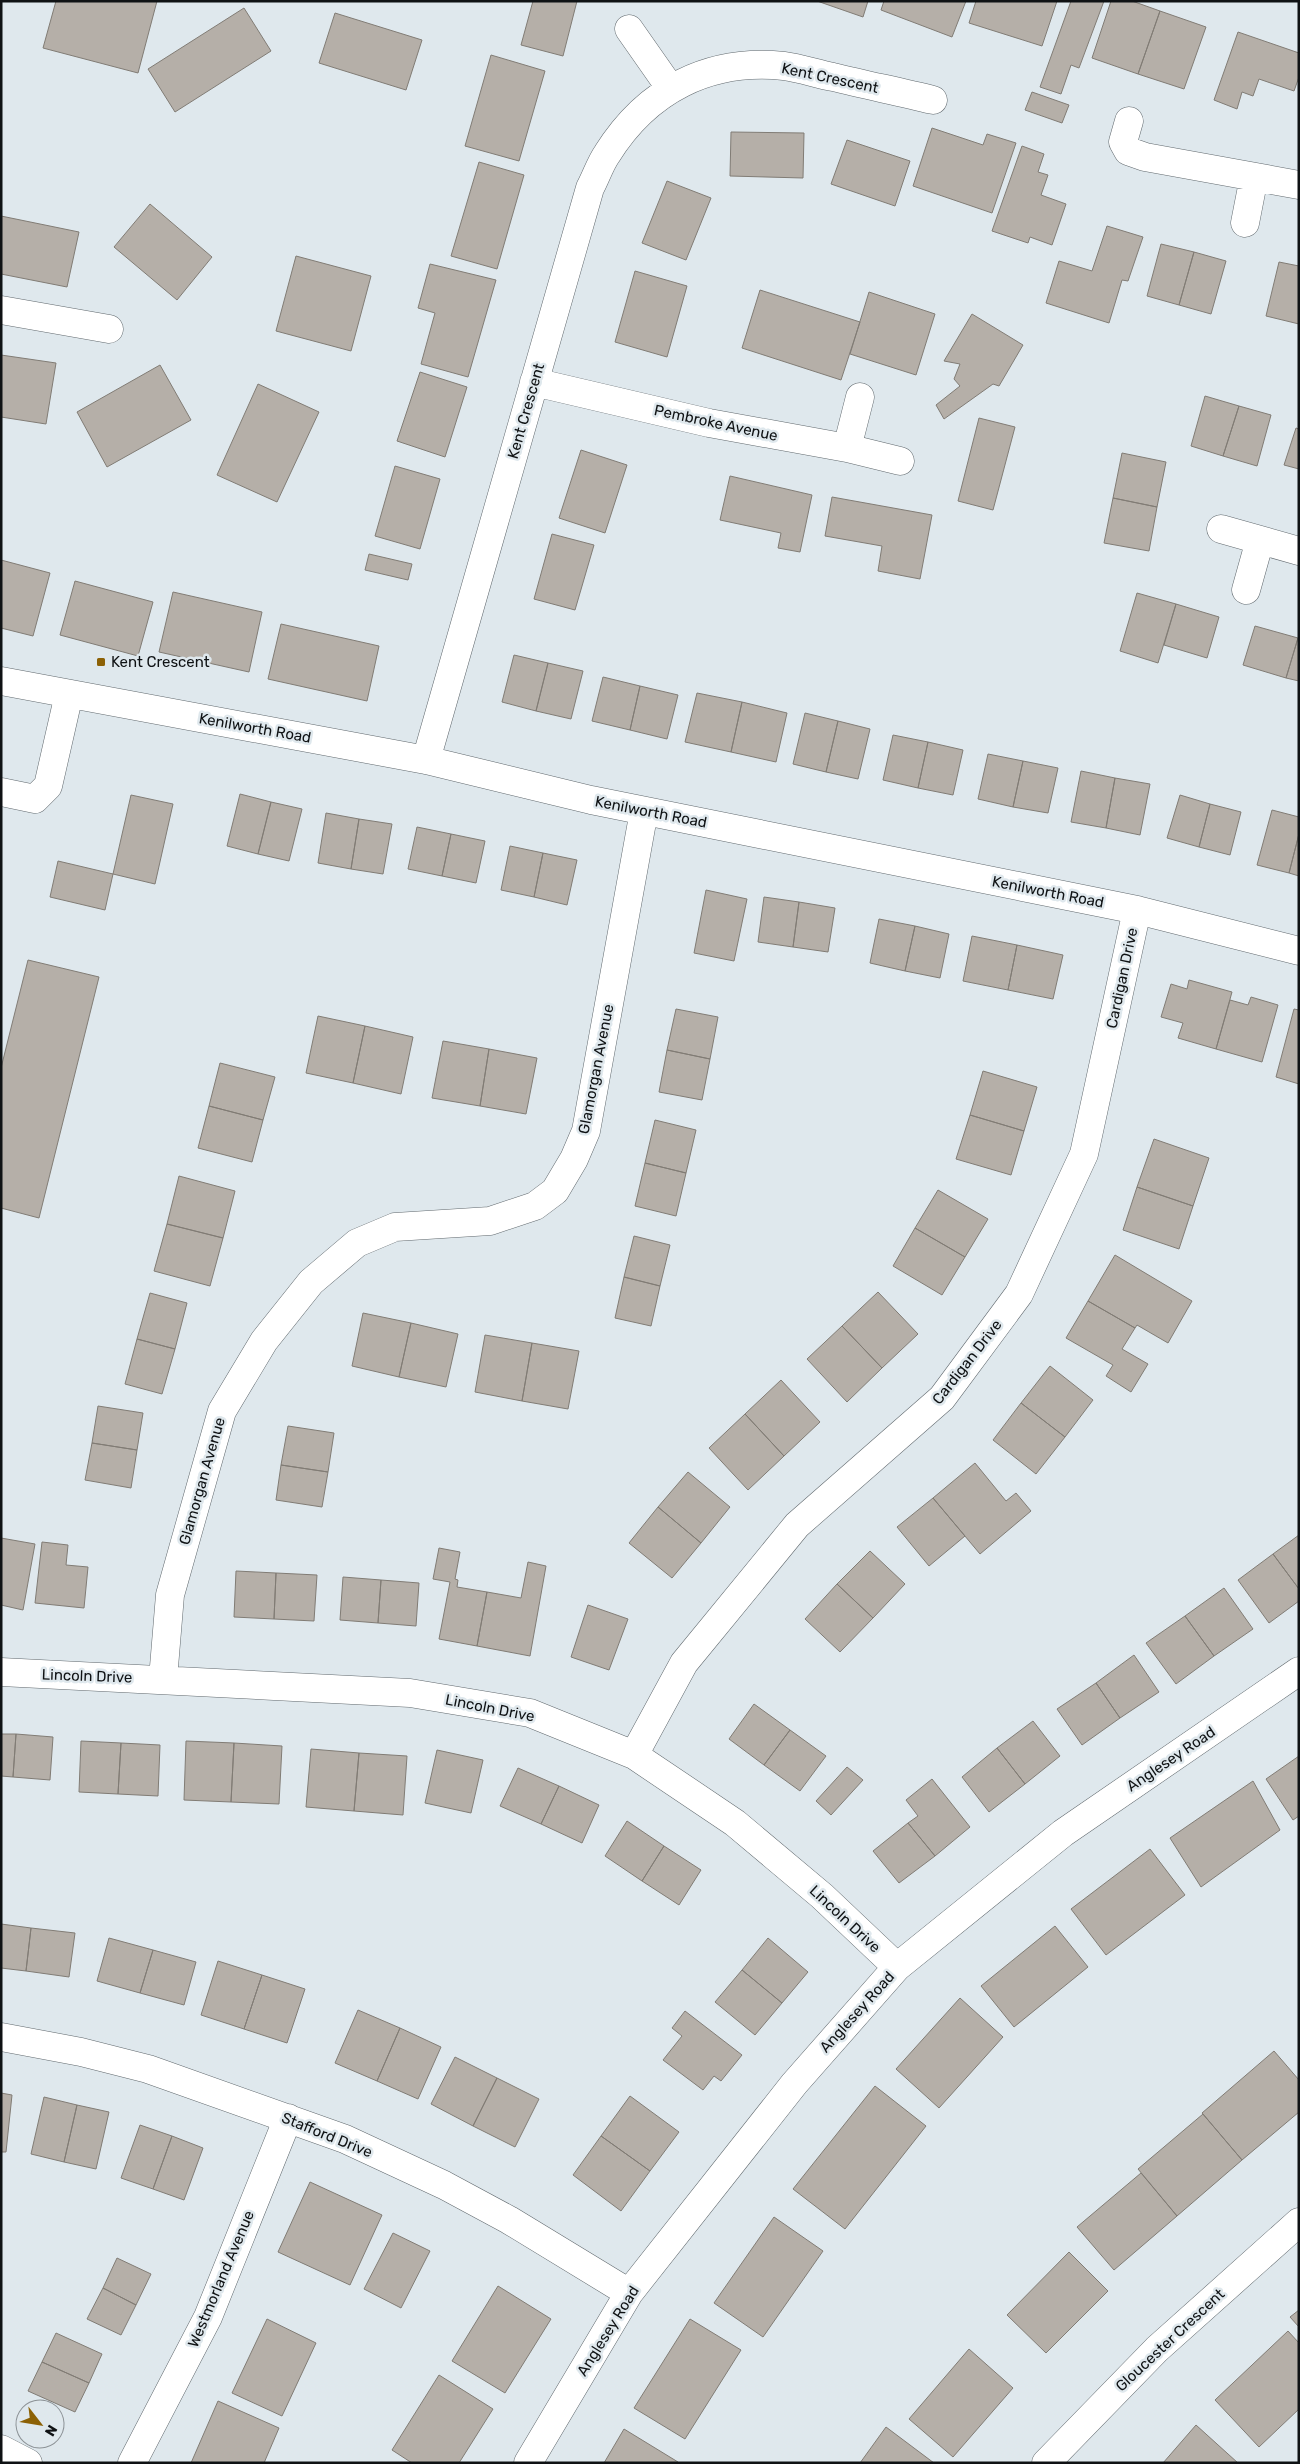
<svg xmlns="http://www.w3.org/2000/svg" width="1300" height="2464" font-family="Rubik,sans-serif">
  <style>
    .building { fill: #b5afa8; stroke: #817c75 }
    .lines { fill: none; stroke-linecap: round; stroke-linejoin: round }
    .minor-casing { stroke: #61696e; stroke-width: 29 }
    .minor { stroke: #fff; stroke-width: 28 }
    .poi-dot { fill: #8c6105; stroke: #dfe8ed; stroke-width: 2 }
    .labels { text-anchor: middle; dominant-baseline: central; stroke-width: 5; stroke-linejoin: round; paint-order: stroke }
    .street-label { font-size: 15px; fill: #0f1214; stroke: #dfe8ed }
    .poi-label { font-size: 15px; fill: #0f1214; stroke: #dfe8ed; text-anchor: start }
  </style>
  <rect width="100%" height="100%" fill="#dfe8ed"/>
  <path class="building" d="M56,1H157L138,73L43,48Z
    M533,1H577L563,56L521,45Z
    M817,1H868L863,17Z
    M884,1H966L952,37L881,10Z
    M976,1H1057L1042,46L969,23Z
    M1071,1H1104L1079,68L1071,65L1061,94L1040,87Z
    M1111,1H1132L1160,11L1138,74L1092,58Z
    M244,8L271,51L175,112L148,69Z
    M1160,11L1206,27L1184,89L1138,74Z
    M335,13L422,40L406,90L319,63Z
    M1238,32L1299,53V77L1294,91L1259,79L1253,96L1242,92L1237,109L1214,100Z
    M491,55L545,71L519,161L465,146Z
    M1032,92L1069,105L1062,123L1025,110Z
    M932,128L983,145L987,134L1016,143L992,213L913,186Z
    M731,132L804,133L803,178L730,176Z
    M847,140L910,161L895,206L831,184Z
    M1022,146L1044,154L1038,172L1048,175L1041,195L1066,204L1052,245L1030,237L1028,243L992,231Z
    M479,162L524,175L497,269L451,256Z
    M667,181L711,198L686,260L642,243Z
    M150,204L212,257L177,300L114,247Z
    M1,216L79,232L67,287L1,274Z
    M1107,226L1143,237L1128,281L1122,280L1109,323L1046,303L1059,261L1092,271Z
    M1161,244L1194,252L1179,305L1147,296Z
    M1194,252L1226,261L1211,314L1179,305Z
    M296,256L371,276L351,351L276,331Z
    M1279,262L1299,266V324L1266,316Z
    M430,264L496,280L468,377L421,364L435,313L418,308Z
    M635,271L687,286L667,357L615,342Z
    M760,290L860,322L841,380L742,348Z
    M869,292L935,314L916,375L850,354Z
    M972,314L1023,345L999,386L993,384L944,419L936,405L960,386L954,379L960,364L944,361Z
    M1,355L56,363L46,424L1,417Z
    M160,365L191,420L107,467L77,412Z
    M420,372L467,387L445,457L397,441Z
    M258,384L319,412L277,502L217,475Z
    M1205,396L1239,406L1223,456L1191,446Z
    M1239,406L1271,415L1257,466L1223,456Z
    M979,418L1015,427L993,510L958,501Z
    M1296,428L1299,429V469L1284,465Z
    M581,450L627,465L605,533L559,518Z
    M1122,453L1166,462L1157,507L1113,498Z
    M395,466L440,479L420,549L375,536Z
    M730,476L812,495L800,552L778,548L781,533L720,520Z
    M832,497L932,515L920,579L878,571L882,546L825,536Z
    M1113,498L1157,507L1149,551L1104,543Z
    M552,534L594,545L575,610L534,599Z
    M369,554L412,564L408,580L365,570Z
    M1,560L50,573L33,636L1,628Z
    M75,581L153,602L138,656L60,635Z
    M173,592L262,612L249,672L159,652Z
    M1137,593L1176,604L1158,663L1120,651Z
    M1176,604L1219,617L1207,658L1164,645Z
    M281,624L379,646L367,701L268,679Z
    M1255,626L1298,638L1286,678L1243,665Z
    M1298,638L1299,639V681L1286,678Z
    M514,655L548,663L536,711L502,702Z
    M548,663L583,671L571,719L536,711Z
    M603,677L640,686L630,730L592,721Z
    M640,686L678,695L667,739L630,730Z
    M697,693L742,702L731,752L685,742Z
    M742,702L787,713L776,762L731,752Z
    M805,713L838,721L826,772L793,764Z
    M838,721L870,729L858,779L826,772Z
    M893,735L928,742L918,788L883,780Z
    M928,742L963,750L953,795L918,788Z
    M988,754L1023,761L1013,807L978,799Z
    M1023,761L1058,768L1048,813L1013,807Z
    M1081,771L1115,778L1106,828L1071,822Z
    M1115,778L1150,784L1140,835L1106,828Z
    M240,794L271,802L258,854L227,846Z
    M131,795L173,804L155,884L113,874Z
    M1180,795L1210,804L1199,847L1167,838Z
    M271,802L302,809L289,861L258,854Z
    M1210,804L1241,812L1230,855L1199,847Z
    M1272,810L1299,817V834L1289,873L1257,865Z
    M326,813L359,819L351,869L318,863Z
    M359,819L392,824L383,874L351,869Z
    M417,827L451,834L442,876L408,869Z
    M451,834L485,841L476,883L442,876Z
    M1299,834V876L1289,873Z
    M510,846L543,853L534,897L501,890Z
    M543,853L577,860L567,905L534,897Z
    M58,861L113,874L105,910L50,897Z
    M706,890L747,899L734,961L694,953Z
    M764,897L799,902L793,947L758,942Z
    M799,902L835,908L828,952L793,947Z
    M879,919L915,926L905,971L870,963Z
    M915,926L949,934L940,978L905,971Z
    M972,936L1017,945L1008,990L963,981Z
    M1017,945L1063,955L1053,999L1008,990Z
    M28,960L99,977L39,1218L1,1208V1068Z
    M1189,980L1232,992L1216,1049L1178,1038L1183,1023L1161,1017L1171,984L1187,989Z
    M1251,997L1278,1005L1262,1062L1216,1049L1230,1000L1248,1005Z
    M676,1009L718,1017L710,1059L667,1050Z
    M1294,1009L1299,1010V1084L1276,1077Z
    M318,1016L365,1026L353,1083L306,1073Z
    M365,1026L413,1037L401,1094L353,1083Z
    M443,1041L489,1049L480,1106L432,1098Z
    M489,1049L537,1058L526,1114L480,1106Z
    M667,1050L710,1059L702,1100L659,1092Z
    M220,1063L275,1077L263,1120L209,1106Z
    M983,1071L1037,1087L1024,1131L970,1115Z
    M209,1106L263,1120L252,1162L198,1148Z
    M970,1115L1024,1131L1011,1175L956,1159Z
    M655,1120L696,1130L686,1173L645,1163Z
    M1154,1139L1209,1158L1193,1206L1137,1187Z
    M645,1163L686,1173L676,1216L635,1206Z
    M179,1176L235,1191L223,1238L167,1224Z
    M1137,1187L1193,1206L1179,1249L1123,1230Z
    M938,1190L988,1219L965,1257L915,1228Z
    M167,1224L223,1238L210,1286L154,1271Z
    M915,1228L965,1257L942,1295L893,1266Z
    M634,1236L670,1245L660,1286L624,1277Z
    M1115,1255L1192,1301L1168,1343L1137,1325L1135,1328L1088,1301Z
    M624,1277L660,1286L651,1326L615,1318Z
    M878,1292L918,1334L882,1368L842,1326Z
    M150,1293L187,1303L175,1349L137,1339Z
    M1088,1301L1135,1328L1122,1349L1148,1364L1131,1392L1106,1376L1113,1365L1066,1338Z
    M363,1313L411,1323L399,1377L352,1366Z
    M411,1323L458,1334L446,1387L399,1377Z
    M842,1326L882,1368L847,1402L807,1359Z
    M485,1335L532,1343L522,1401L475,1392Z
    M137,1339L175,1349L162,1394L125,1384Z
    M532,1343L579,1351L568,1409L522,1401Z
    M1050,1366L1093,1400L1065,1437L1021,1403Z
    M781,1380L820,1422L784,1456L745,1414Z
    M1021,1403L1065,1437L1036,1474L993,1440Z
    M98,1406L143,1413L137,1450L92,1443Z
    M745,1414L784,1456L748,1490L709,1448Z
    M288,1426L334,1433L328,1472L281,1465Z
    M92,1443L137,1450L131,1488L85,1480Z
    M975,1463L1006,1501L1016,1493L1031,1511L980,1554L933,1498Z
    M281,1465L328,1472L322,1507L276,1500Z
    M688,1472L730,1507L701,1543L658,1507Z
    M933,1498L965,1536L929,1566L897,1527Z
    M658,1507L701,1543L672,1578L629,1543Z
    M1299,1535V1589L1273,1554Z
    M1,1538L35,1544L23,1610L1,1605Z
    M42,1542L68,1545L66,1565L88,1567L84,1608L35,1603Z
    M439,1548L460,1552L455,1579L458,1580L457,1587L487,1592L477,1646L439,1639L450,1582L433,1579Z
    M870,1551L905,1584L873,1618L837,1584Z
    M1273,1554L1299,1589V1601L1269,1623L1238,1580Z
    M528,1562L546,1566L530,1656L477,1646L487,1592L521,1598Z
    M236,1571L276,1573L274,1619L234,1617Z
    M276,1573L317,1575L314,1621L274,1619Z
    M343,1577L381,1580L378,1623L340,1620Z
    M381,1580L419,1583L416,1626L378,1623Z
    M837,1584L873,1618L840,1652L805,1619Z
    M1224,1588L1253,1629L1214,1656L1185,1616Z
    M588,1605L628,1619L609,1670L571,1657Z
    M1185,1616L1214,1656L1176,1684L1146,1643Z
    M1134,1655L1159,1692L1120,1718L1096,1683Z
    M1096,1683L1120,1718L1082,1745L1057,1709Z
    M754,1704L790,1730L764,1765L729,1739Z
    M1033,1721L1060,1756L1025,1784L997,1748Z
    M790,1730L826,1756L800,1791L764,1765Z
    M1,1734H16L13,1777L1,1776Z
    M16,1734L53,1737L50,1780L13,1777Z
    M81,1741L121,1743L118,1794L79,1792Z
    M186,1741L234,1743L231,1802L184,1800Z
    M121,1743L160,1745L158,1796L118,1794Z
    M234,1743L282,1746L279,1804L231,1802Z
    M997,1748L1025,1784L989,1812L962,1777Z
    M311,1749L359,1753L354,1811L306,1807Z
    M437,1750L483,1760L471,1813L425,1803Z
    M359,1753L407,1756L403,1815L354,1811Z
    M1299,1756V1816L1293,1820L1266,1779Z
    M847,1767L863,1780L831,1815L816,1801Z
    M518,1768L559,1786L541,1824L500,1806Z
    M932,1779L970,1827L935,1856L908,1823L918,1816L906,1800Z
    M1253,1781L1280,1830L1201,1887L1170,1838Z
    M559,1786L599,1805L582,1843L541,1824Z
    M627,1821L664,1846L642,1881L605,1856Z
    M908,1823L935,1856L899,1883L873,1851Z
    M664,1846L701,1870L679,1905L642,1881Z
    M1150,1849L1185,1895L1106,1955L1071,1909Z
    M1,1924L31,1928L26,1971L1,1968Z
    M1055,1926L1088,1967L1014,2027L981,1986Z
    M31,1928L75,1933L69,1977L26,1971Z
    M109,1938L153,1950L140,1993L97,1981Z
    M768,1938L808,1972L782,2003L742,1970Z
    M153,1950L196,1962L184,2005L140,1993Z
    M218,1961L262,1975L244,2029L201,2015Z
    M742,1970L782,2003L755,2035L715,2002Z
    M262,1975L305,1989L287,2043L244,2029Z
    M960,1998L1003,2037L939,2108L896,2069Z
    M358,2010L400,2028L377,2081L335,2063Z
    M685,2011L742,2055L721,2081L714,2076L703,2090L663,2060L682,2036L672,2028Z
    M400,2028L441,2047L418,2099L377,2081Z
    M1274,2051L1299,2080V2112L1242,2160L1202,2113Z
    M455,2057L497,2078L473,2126L431,2104Z
    M497,2078L539,2099L515,2147L473,2126Z
    M875,2086L926,2126L845,2229L793,2189Z
    M1,2093L12,2095L6,2152H1Z
    M630,2096L679,2132L650,2171L601,2136Z
    M44,2097L77,2105L64,2162L31,2154Z
    M77,2105L109,2112L96,2169L64,2162Z
    M1203,2114L1242,2160L1177,2216L1138,2169Z
    M140,2125L172,2136L153,2189L121,2178Z
    M172,2136L203,2148L184,2200L153,2189Z
    M601,2136L650,2171L621,2211L573,2175Z
    M1141,2173L1177,2216L1114,2270L1077,2227Z
    M310,2182L382,2215L350,2285L278,2252Z
    M774,2217L823,2251L763,2337L714,2303Z
    M393,2233L430,2251L401,2308L364,2289Z
    M1069,2252L1108,2291L1046,2353L1007,2315Z
    M117,2258L151,2274L136,2305L103,2288Z
    M498,2286L551,2319L505,2393L452,2361Z
    M103,2288L136,2305L121,2335L87,2319Z
    M1299,2310V2327L1290,2317Z
    M267,2319L316,2343L282,2416L232,2393Z
    M690,2319L741,2350L685,2439L634,2408Z
    M1288,2331L1299,2343V2409L1259,2447L1215,2400Z
    M56,2333L102,2354L89,2383L42,2362Z
    M969,2349L1013,2388L953,2457L909,2419Z
    M42,2362L89,2383L75,2412L28,2391Z
    M439,2375L493,2409L459,2463H412L392,2450Z
    M218,2401L279,2428L264,2463H191Z
    M1196,2425L1238,2463H1163Z
    M886,2427L934,2463H860Z
    M624,2429L678,2462V2463H604Z"/>
  <g class="lines">
    <defs>
      <path id="minor" d="M629,29L671,89
        M1129,121L1123,142L1128,151L1145,157L1299,185
        M1245,223L1254,177
        M1,310L109,329
        M534,382L709,423L847,448L900,461
        M847,448L860,397
        M1221,529L1299,551
        M1246,590L1260,540
        M1,681L426,760L591,800L1137,910L1299,951
        M426,760L590,188C596,177 600,164 607,154C647,90 709,58 784,66C800,68 817,74 833,77C866,85 900,92 933,100
        M1,792L35,799L48,786L69,694
        M1,1672L410,1693L530,1713L634,1755L735,1823L822,1896L897,1967
        M163,1679L170,1595L222,1411L264,1341L311,1282L357,1243L395,1227L490,1221L535,1206L555,1191L574,1159L586,1131L644,811
        M634,1755L684,1663L797,1525L942,1398L1019,1294L1084,1154L1137,910
        M1,2037L81,2052L148,2069L345,2139L444,2185L509,2220L629,2293
        M1,2449L28,2463
        M132,2463L208,2317L288,2118
        M528,2463L629,2293L794,2084L897,1967L1063,1833L1299,1671
        M1046,2463L1157,2349L1299,2222"/>
    </defs>
    <use href="#minor" class="minor-casing"/>
    <use href="#minor" class="minor"/>
  </g>
  <rect class="poi-dot" x="96" y="657" width="10" height="10" rx="2.5"/>
  <g class="labels">
    <g class="street-label">
      <text transform="translate(830 78) rotate(12)">Kent Crescent</text>
      <text transform="translate(526 411) rotate(-74)">Kent Crescent</text>
      <text transform="translate(716 423) rotate(12)">Pembroke Avenue</text>
      <text transform="translate(255 728) rotate(10)">Kenilworth Road</text>
      <text transform="translate(651 812) rotate(11)">Kenilworth Road</text>
      <text transform="translate(1048 892) rotate(11)">Kenilworth Road</text>
      <text transform="translate(1122 978) rotate(-78)">Cardigan Drive</text>
      <text transform="translate(596 1069) rotate(-79)">Glamorgan Avenue</text>
      <text transform="translate(967 1362) rotate(-52)">Cardigan Drive</text>
      <text transform="translate(202 1481) rotate(-74)">Glamorgan Avenue</text>
      <text transform="translate(87 1676) rotate(2)">Lincoln Drive</text>
      <text transform="translate(490 1708) rotate(11)">Lincoln Drive</text>
      <text transform="translate(1171 1759) rotate(-34)">Anglesey Road</text>
      <text transform="translate(845 1919) rotate(43)">Lincoln Drive</text>
      <text transform="translate(857 2012) rotate(-48)">Anglesey Road</text>
      <text transform="translate(327 2135) rotate(22)">Stafford Drive</text>
      <text transform="translate(221 2279) rotate(-67)">Westmorland Avenue</text>
      <text transform="translate(608 2331) rotate(-58)">Anglesey Road</text>
      <text transform="translate(1170 2340) rotate(-43)">Gloucester Crescent</text>
    </g>
    <g class="poi-label">
      <text x="111" y="662">Kent Crescent</text>
    </g>
  </g>
  <rect width="1300" height="2464" fill="none" stroke="#0f1214" stroke-width="5"/>
  <g transform="translate(40 2424) rotate(121)"><circle r="24" fill="#dfe8ed" stroke="#8c9296"/>
  <path d="M0-4L9 19L0 12L-9 19Z" fill="#8c6105"/>
  <text y="-8" font-size="14" font-weight="bold" text-anchor="middle" fill="#0f1214">N</text>
  </g>
</svg>
